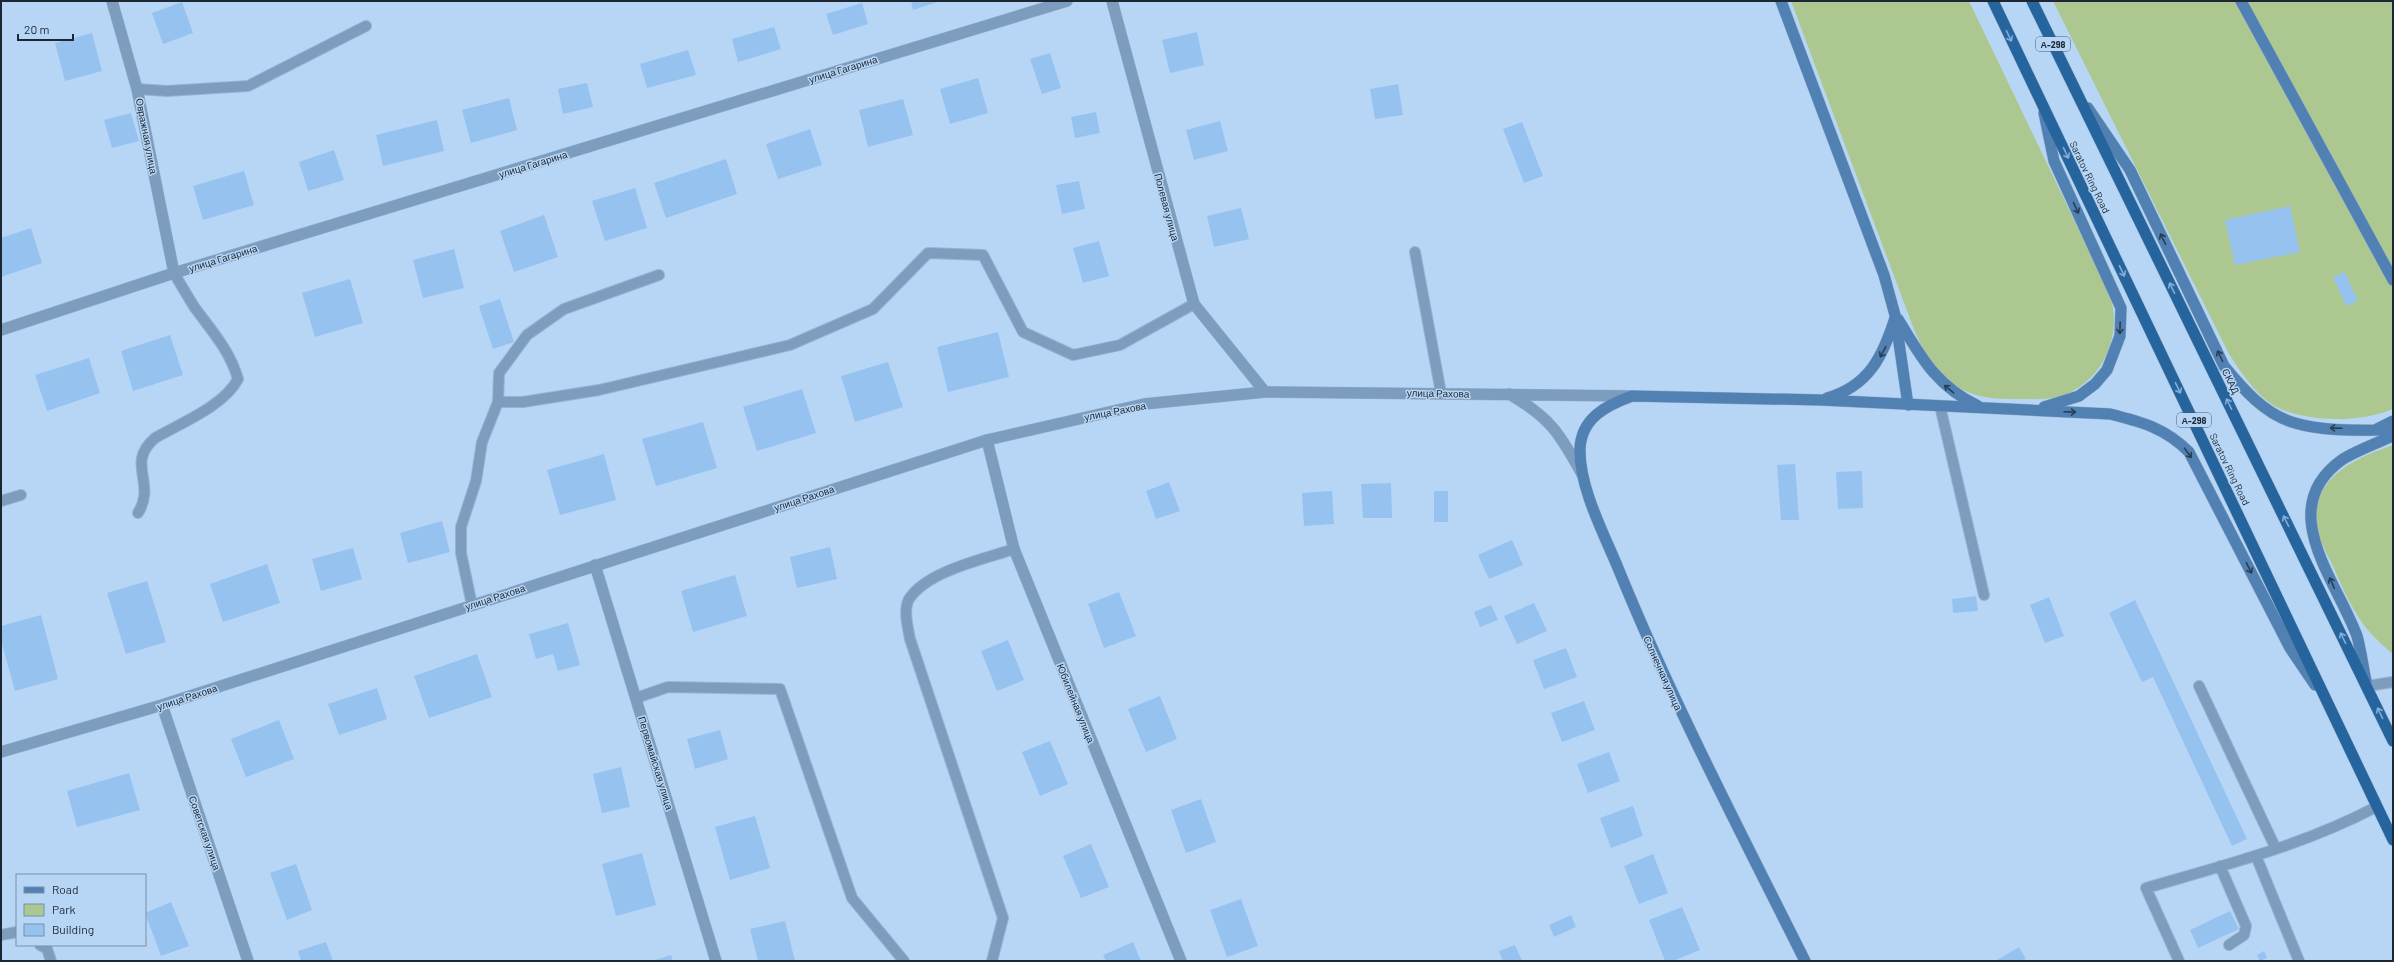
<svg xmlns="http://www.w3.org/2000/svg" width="2394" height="962" font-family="Barlow,sans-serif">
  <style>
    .green { fill: #acc890 }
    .building { fill: #96c2f0 }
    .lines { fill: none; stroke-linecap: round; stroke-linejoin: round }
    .service-casing { stroke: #98b3cf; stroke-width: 12 }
    .minor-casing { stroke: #98b3cf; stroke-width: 12 }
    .tertiary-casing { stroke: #98b3cf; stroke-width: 12 }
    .secondary-casing { stroke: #98b3cf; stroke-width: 12 }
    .trunk-casing { stroke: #98b3cf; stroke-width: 12 }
    .service { stroke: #7d9dbe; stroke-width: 10 }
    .minor { stroke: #7d9dbe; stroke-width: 11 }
    .tertiary { stroke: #7d9dbe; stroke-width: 11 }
    .secondary { stroke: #5181b2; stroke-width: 11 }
    .trunk { stroke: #26649d; stroke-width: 11 }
    .oneway { stroke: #84aed7 }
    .oneway2 { stroke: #293e53 }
    .labels { text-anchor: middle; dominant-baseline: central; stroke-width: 3; stroke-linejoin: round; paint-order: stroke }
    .shield { fill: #b7d6f6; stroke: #4a5c6e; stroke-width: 1 }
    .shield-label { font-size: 9px; font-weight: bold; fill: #1c2733 }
    .street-label { font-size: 10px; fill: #1c2733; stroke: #b7d6f6 }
  </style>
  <rect width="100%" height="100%" fill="#b7d6f6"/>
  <path class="green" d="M1791,1H1969L2110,295C2123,337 2102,384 2058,397C2046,400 2032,399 2019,399C1988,399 1973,398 1947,380C1932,370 1923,348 1915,332Z
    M2053,1H2393V409C2361,423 2303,423 2273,405C2254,393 2241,372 2229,354Z
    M2393,445V654C2362,629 2352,609 2336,573C2329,557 2317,538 2316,520C2314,475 2359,457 2393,445Z"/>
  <path class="building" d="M911,1H940L913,10Z
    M182,2L193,33L163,44L152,13Z
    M862,3L868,24L833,35L826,14Z
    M774,27L781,49L738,62L732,39Z
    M1197,32L1204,65L1170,73L1162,40Z
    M92,33L102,71L65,81L55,43Z
    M688,50L696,75L647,88L640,64Z
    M1050,53L1061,88L1042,94L1030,59Z
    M978,78L988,113L950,124L940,89Z
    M587,83L593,107L563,114L558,89Z
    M1398,84L1403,115L1375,119L1370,89Z
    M509,98L517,130L471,143L462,110Z
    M903,99L913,135L868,147L859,110Z
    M1096,112L1100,133L1075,138L1071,117Z
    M131,113L139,141L112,148L104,120Z
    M437,120L444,151L383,166L376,135Z
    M1220,121L1228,151L1194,160L1186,130Z
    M1522,122L1543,176L1524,183L1503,129Z
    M810,129L822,165L778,179L766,144Z
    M334,150L344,180L308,191L299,162Z
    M726,159L737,194L666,218L654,183Z
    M244,171L254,205L203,220L193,186Z
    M1079,181L1085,209L1062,214L1056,185Z
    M635,188L647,228L605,241L592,201Z
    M2290,206L2300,252L2235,265L2225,220Z
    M1241,208L1249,239L1214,247L1207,216Z
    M544,215L558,257L514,272L500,231Z
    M31,228L42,263L1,277V238Z
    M1099,241L1109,276L1083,283L1073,248Z
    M454,249L464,288L423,298L413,260Z
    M2345,272L2358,301L2346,306L2333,277Z
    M350,279L363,323L315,337L302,293Z
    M500,299L514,342L493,349L479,306Z
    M998,332L1009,377L948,392L937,347Z
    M170,335L183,375L133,391L121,351Z
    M89,358L100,393L47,411L35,375Z
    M888,362L903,407L855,422L841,376Z
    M802,389L816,433L757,451L743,407Z
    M703,422L717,468L656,486L642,439Z
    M604,454L616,500L560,515L547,470Z
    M1795,464L1799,520H1781L1777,465Z
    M1862,471L1863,508L1838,509L1836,472Z
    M1169,482L1180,511L1156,519L1146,491Z
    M1391,483L1392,518H1363L1361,484Z
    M1332,491L1334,524L1304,526L1302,493Z
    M1434,491H1448V522H1434Z
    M442,521L450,552L408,563L400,533Z
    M1512,540L1523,565L1489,579L1478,555Z
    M830,547L837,579L797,588L790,557Z
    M353,548L362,579L321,591L312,559Z
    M267,564L280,603L223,622L210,584Z
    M735,575L747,616L693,632L681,591Z
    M147,581L166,642L126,654L107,593Z
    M1119,592L1136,636L1104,648L1088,604Z
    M1976,596L1978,611L1953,613L1952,599Z
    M2049,597L2064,636L2045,643L2030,605Z
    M2135,600L2247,839L2232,846L2153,677L2142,682L2109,613Z
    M1534,603L1547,631L1517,644L1504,616Z
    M1491,605L1498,620L1480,627L1474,612Z
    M41,615L58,679L15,691L1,640V626Z
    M568,623L580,665L558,671L553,654L536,659L529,634Z
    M1008,640L1024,680L997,691L981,651Z
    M1566,648L1577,677L1544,689L1533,660Z
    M477,654L492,697L429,718L414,676Z
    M377,688L387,719L339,735L328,704Z
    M1160,696L1177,739L1146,752L1128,709Z
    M1584,701L1595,730L1562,742L1551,713Z
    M279,720L294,759L246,777L231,739Z
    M720,730L728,759L695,769L687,739Z
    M1050,741L1068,784L1040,796L1022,752Z
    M1609,752L1620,781L1588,793L1577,764Z
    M621,767L630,807L602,813L593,774Z
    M129,773L140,810L77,827L67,791Z
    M1201,799L1216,842L1186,853L1171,810Z
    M1633,806L1643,836L1611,848L1600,818Z
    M755,816L770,868L730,880L715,827Z
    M1091,844L1109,887L1081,898L1063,856Z
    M642,853L656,905L616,916L602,864Z
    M1653,854L1668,893L1639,904L1624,866Z
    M296,864L312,910L287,920L270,873Z
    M1241,899L1258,946L1227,957L1210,910Z
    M171,902L189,946L161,956L145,913Z
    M1682,907L1700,950L1673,961H1665L1649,920Z
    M2230,911L2239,929L2198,948L2190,930Z
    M1571,915L1576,927L1554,937L1549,925Z
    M785,921L795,961H758L750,929Z
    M326,942L333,961H301L298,951Z
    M1133,942L1141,961H1106L1103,955Z
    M1515,945L1522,961H1503L1499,951Z
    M2019,947L2026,959L2021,961H1995Z
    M2264,951L2267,958L2260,961L2257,955Z
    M671,955L673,961H652Z"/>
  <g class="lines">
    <defs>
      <path id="service" d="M137,89L167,91L248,86L366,26
        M1415,252L1441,393
        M498,402H523L599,390L790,345L873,309L928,253L983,255L1023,332L1073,355L1120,345L1194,304
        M1940,406L1984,595
        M1,501L21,495
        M138,513C157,482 125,464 155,438C181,423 224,406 238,379C230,351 212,331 195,308C188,297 181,285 174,273
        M472,605L461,553V527L476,481L482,442L498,402L499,373L527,335L564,309L659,275
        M2199,686L2276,849
        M2367,686L2393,682
        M636,698L668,687L780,689L852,898L904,961
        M2256,856L2299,961
        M2220,866L2246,926L2244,935L2229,945
        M1,935L17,932
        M40,945L47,949L51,961
        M992,961L1003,918L910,639C908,628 903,610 909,599C927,571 984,559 1014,549
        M2179,961L2146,888C2225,865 2304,845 2376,807"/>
      <path id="minor" d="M112,1L137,89L174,273
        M1112,1L1194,304L1265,392
        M1,330L174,273L1067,1
        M987,440L1014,549L1181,961
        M595,565L716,961
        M162,705L248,961"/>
      <path id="tertiary" d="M1509,394C1550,417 1560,434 1582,474
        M1,752L162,705L987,440L1144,404L1265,392L1632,396"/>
      <path id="secondary" d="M1781,1L1884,275L1895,315L1908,405
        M2241,1L2393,280
        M2088,108L2130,170L2224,366C2242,388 2265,415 2295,423C2325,432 2361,430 2393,430
        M1898,319C1921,357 1936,386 1978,406
        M1827,398C1869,386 1883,356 1895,318
        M2044,407L2079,396L2095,384L2107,370L2120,336L2121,308L2054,161L2044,113
        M2377,429L2393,421
        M2366,681C2363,667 2361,650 2357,636C2336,579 2273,508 2343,459C2358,450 2377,443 2393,436
        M1805,961C1740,831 1673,703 1618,568C1604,534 1579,487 1580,449C1581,418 1607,405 1632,396L1821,400L2110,414C2142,422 2165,428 2189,452L2290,648L2315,685"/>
      <path id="trunk" d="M1993,1L2393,840
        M2032,1L2393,741"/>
    </defs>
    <use href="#service" class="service-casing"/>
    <use href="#minor" class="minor-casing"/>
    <use href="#tertiary" class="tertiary-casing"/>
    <use href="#secondary" class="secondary-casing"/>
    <use href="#trunk" class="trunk-casing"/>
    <use href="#service" class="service"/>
    <use href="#minor" class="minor"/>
    <use href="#tertiary" class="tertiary"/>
    <use href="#secondary" class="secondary"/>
    <use href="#trunk" class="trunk"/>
  </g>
  <defs><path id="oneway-shaft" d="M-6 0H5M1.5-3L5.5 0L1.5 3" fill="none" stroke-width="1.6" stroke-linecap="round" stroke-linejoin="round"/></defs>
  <g class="oneway">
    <use href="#oneway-shaft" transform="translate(2009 36) rotate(64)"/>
    <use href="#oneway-shaft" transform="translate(2066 153) rotate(64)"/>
    <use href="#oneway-shaft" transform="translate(2122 271) rotate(64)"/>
    <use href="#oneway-shaft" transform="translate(2172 288) rotate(-116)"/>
    <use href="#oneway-shaft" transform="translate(2178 388) rotate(64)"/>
    <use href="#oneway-shaft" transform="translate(2229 404) rotate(-116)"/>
    <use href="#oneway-shaft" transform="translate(2286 521) rotate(-116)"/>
    <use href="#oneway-shaft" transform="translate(2343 638) rotate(-116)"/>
    <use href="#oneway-shaft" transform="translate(2380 713) rotate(-116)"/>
  </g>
  <g class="oneway2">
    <use href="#oneway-shaft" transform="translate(2076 208) rotate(65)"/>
    <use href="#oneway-shaft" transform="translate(2163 239) rotate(-116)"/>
    <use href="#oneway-shaft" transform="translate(2120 328) rotate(92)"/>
    <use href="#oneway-shaft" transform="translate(1883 352) rotate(118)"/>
    <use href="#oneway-shaft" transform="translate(2220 356) rotate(-116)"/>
    <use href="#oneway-shaft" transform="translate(1949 389) rotate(-140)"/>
    <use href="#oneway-shaft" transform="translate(2070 412) rotate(2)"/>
    <use href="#oneway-shaft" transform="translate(2336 428) rotate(-178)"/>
    <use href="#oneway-shaft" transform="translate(2188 453) rotate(54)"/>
    <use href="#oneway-shaft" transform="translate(2249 568) rotate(63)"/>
    <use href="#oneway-shaft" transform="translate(2332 583) rotate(-114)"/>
  </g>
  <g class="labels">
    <g class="shield">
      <rect x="2036" y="37" width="34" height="14" rx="3"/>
      <rect x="2177" y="413" width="34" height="14" rx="3"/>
    </g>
    <g class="shield-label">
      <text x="2053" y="44">А-298</text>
      <text x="2194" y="420">А-298</text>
    </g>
    <g class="street-label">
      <text transform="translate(843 69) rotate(-17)">улица Гагарина</text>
      <text transform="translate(147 136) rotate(79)">Овражная улица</text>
      <text transform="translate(533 164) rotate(-17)">улица Гагарина</text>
      <text transform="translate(2090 177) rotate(64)">Saratov Ring Road</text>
      <text transform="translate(1167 207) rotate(75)">Полевая улица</text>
      <text transform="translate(223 258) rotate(-17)">улица Гагарина</text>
      <text transform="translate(2231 381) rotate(64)">СКАД</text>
      <text transform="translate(1438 393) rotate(1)">улица Рахова</text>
      <text transform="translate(1115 411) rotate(-11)">улица Рахова</text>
      <text transform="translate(2230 469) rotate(64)">Saratov Ring Road</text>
      <text transform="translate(804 498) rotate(-18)">улица Рахова</text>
      <text transform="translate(495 597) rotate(-18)">улица Рахова</text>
      <text transform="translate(1663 673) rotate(66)">Солнечная улица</text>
      <text transform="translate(187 697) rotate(-18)">улица Рахова</text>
      <text transform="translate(1076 703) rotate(68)">Юбилейная улица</text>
      <text transform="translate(656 763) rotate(73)">Первомайская улица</text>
      <text transform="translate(205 833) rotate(71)">Советская улица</text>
    </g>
  </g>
  <rect width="2394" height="962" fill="none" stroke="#1c2733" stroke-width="4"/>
  <rect x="16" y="874" width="130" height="72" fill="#b7d6f6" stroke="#7990a8"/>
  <rect x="24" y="887" width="20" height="6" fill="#5181b2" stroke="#7990a8"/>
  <text x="52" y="894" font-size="12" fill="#1c2733">Road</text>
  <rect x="24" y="904" width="20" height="12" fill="#acc890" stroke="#7990a8"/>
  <text x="52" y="914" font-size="12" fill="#1c2733">Park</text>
  <rect x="24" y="924" width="20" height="12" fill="#96c2f0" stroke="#7990a8"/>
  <text x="52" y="934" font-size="12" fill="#1c2733">Building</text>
  <path d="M18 34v6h55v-6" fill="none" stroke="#1c2733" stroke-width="2"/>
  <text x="24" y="34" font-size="12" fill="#1c2733" stroke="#b7d6f6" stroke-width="3" paint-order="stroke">20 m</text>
</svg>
